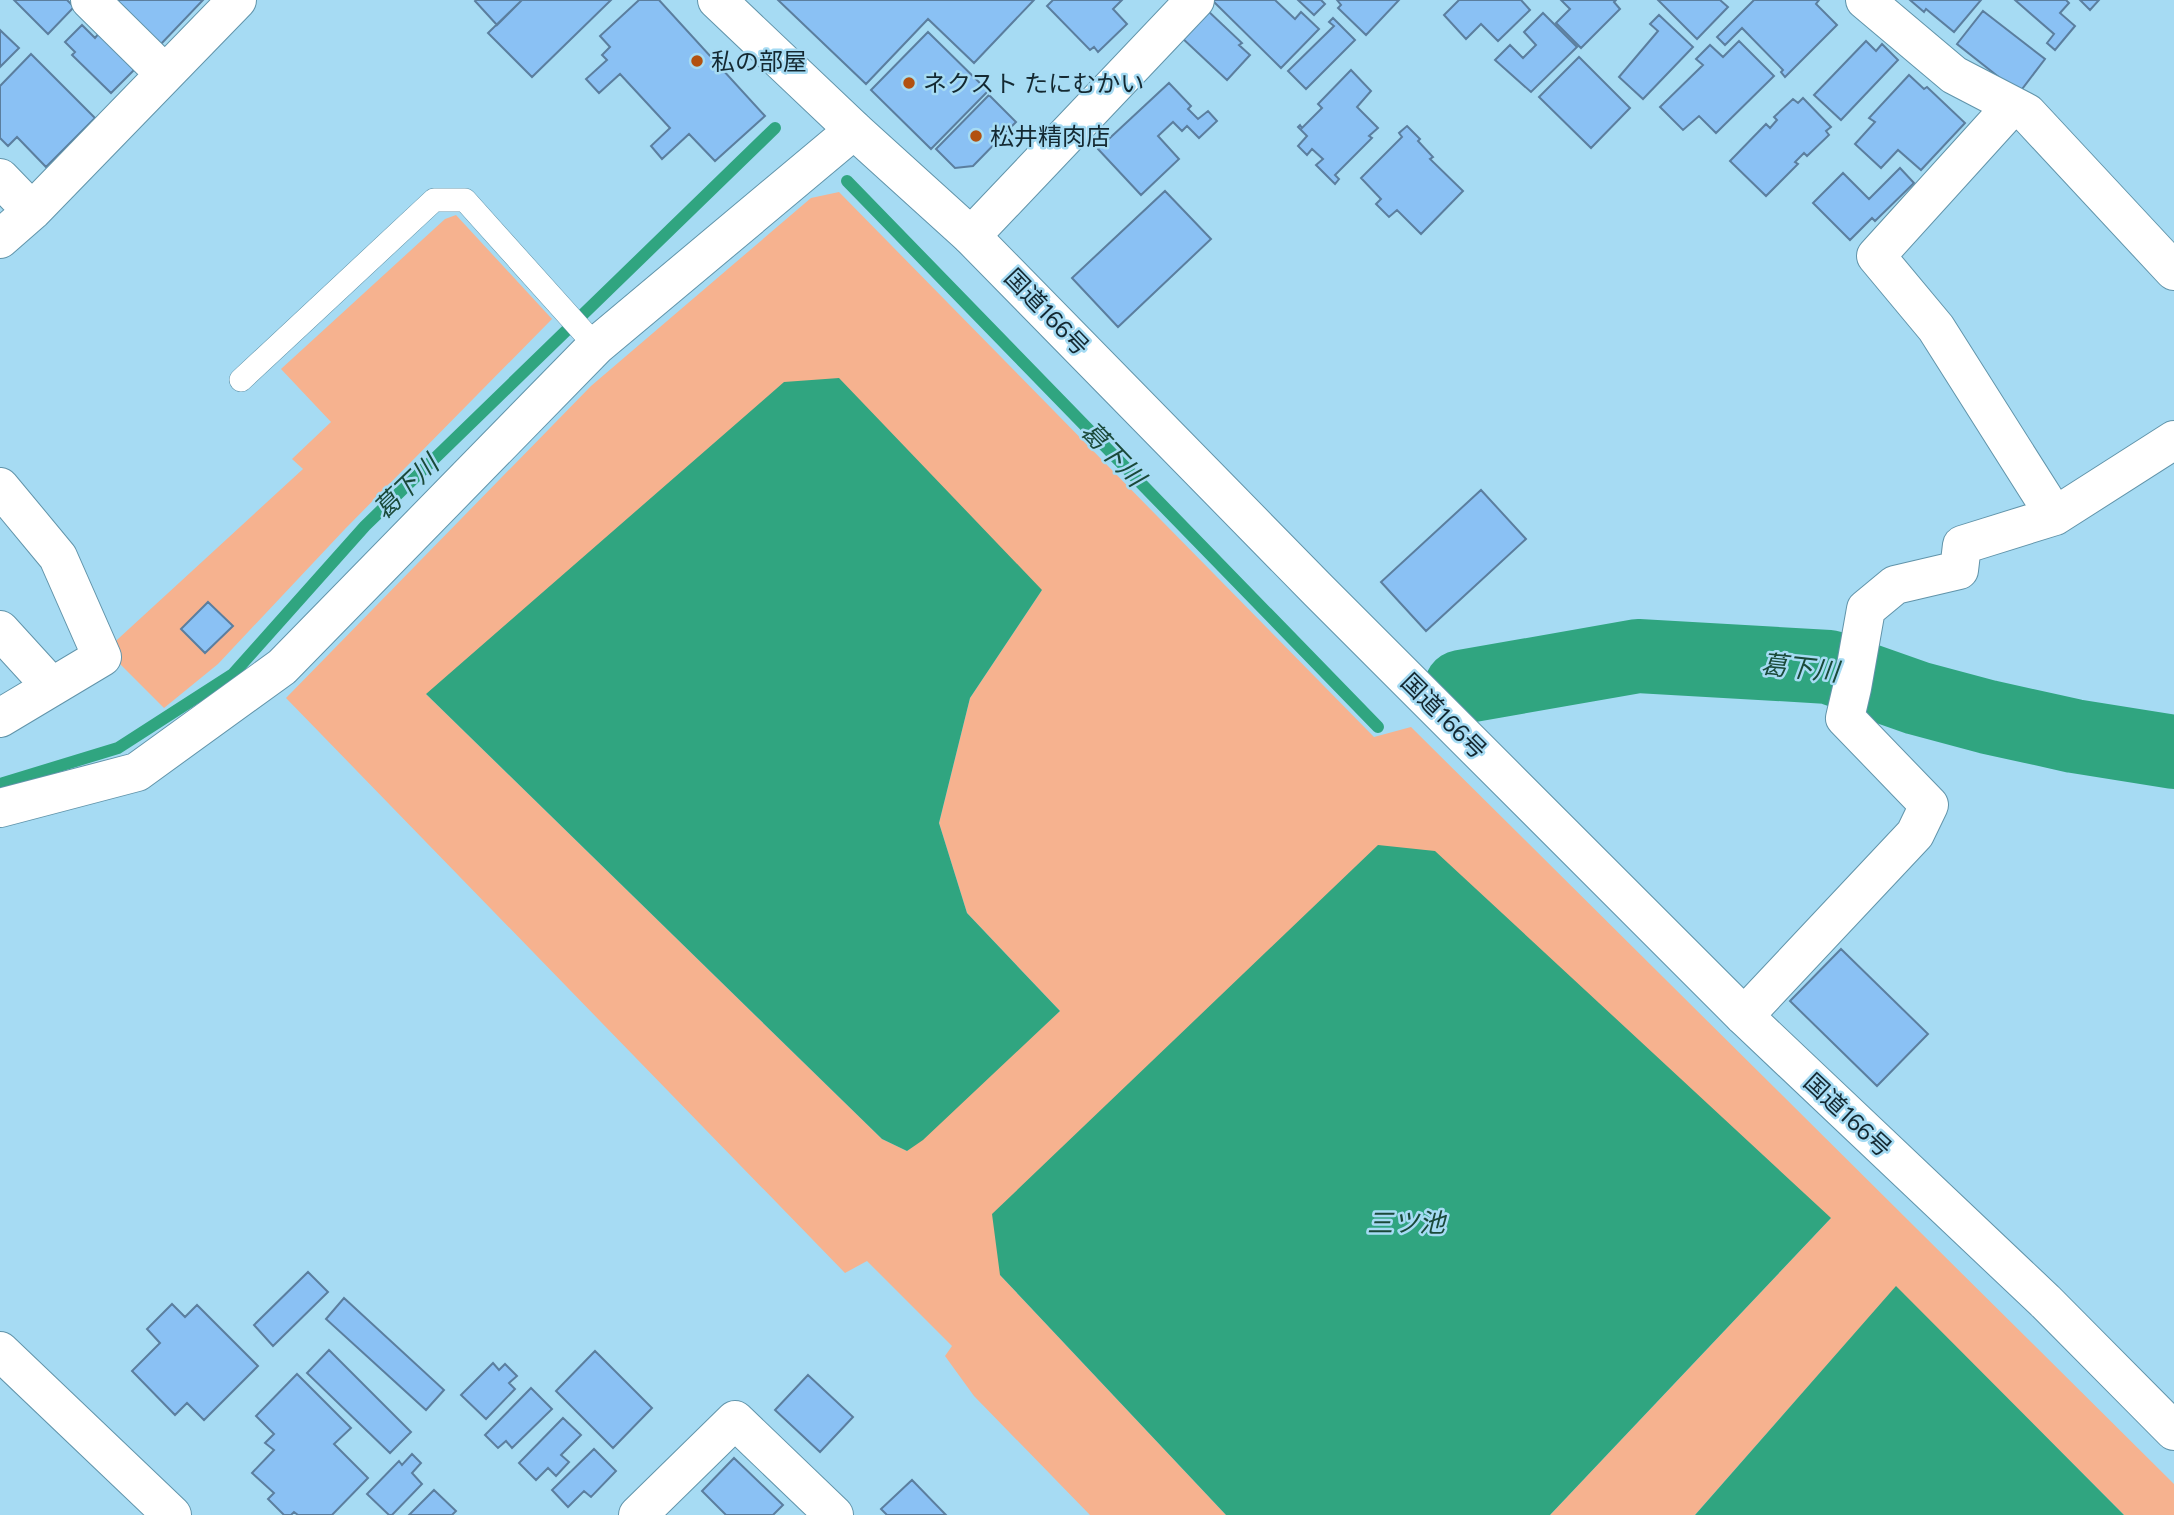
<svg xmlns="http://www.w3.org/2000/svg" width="2174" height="1515" font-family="Figtree,'Noto Sans JP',sans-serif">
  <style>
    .green { fill: #f6b28f; fill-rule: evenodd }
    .water { fill: #30a580 }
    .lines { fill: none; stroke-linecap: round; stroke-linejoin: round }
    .stream { stroke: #30a580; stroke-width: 12 }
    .river { stroke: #30a580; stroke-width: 74 }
    .building { fill: #8ac1f4; stroke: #5b7e9e; stroke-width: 2 }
    .lane-casing { stroke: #6194aa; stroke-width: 24 }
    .street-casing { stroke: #6194aa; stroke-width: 40 }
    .highway-casing { stroke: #6194aa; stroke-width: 40 }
    .lane { stroke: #fff; stroke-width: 23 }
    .street { stroke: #fff; stroke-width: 38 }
    .highway { stroke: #fff; stroke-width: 38 }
    .poi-dot { fill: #b25110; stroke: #a6dbf3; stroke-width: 2.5 }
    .labels { text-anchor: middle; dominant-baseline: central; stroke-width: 5; stroke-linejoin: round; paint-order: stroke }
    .poi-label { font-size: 24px; fill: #142932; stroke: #a6dbf3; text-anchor: start }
    .street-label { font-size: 24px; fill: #142932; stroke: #a6dbf3 }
    .water-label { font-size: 26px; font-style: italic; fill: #1a4939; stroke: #a6dbf3 }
  </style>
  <rect width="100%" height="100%" fill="#a6dbf3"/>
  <path class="green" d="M839,192L1374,737L1411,727L2174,1484V1515H2124L1896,1287L1695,1515H1550L1831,1218L1000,1275L1226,1515H1090L974,1396L945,1356L952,1346L867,1261L845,1273L286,698L591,386L811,198ZM1042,590L970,698L939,823L967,913L1060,1011L907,1151L882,1139L426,694Z
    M456,215L552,319L345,529L218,664L164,708L106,650L303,469L292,459L331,422L281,369L445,219Z"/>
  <path class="water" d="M839,378L1042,590L970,698L939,823L967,913L1060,1011L923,1140L907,1151L882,1139L426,694L784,382Z
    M1378,845L1435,851L1831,1218L1550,1515H1226L1000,1275L992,1214Z
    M1896,1286L2124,1515H1695Z"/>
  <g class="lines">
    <path class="stream" d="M847,181L1378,727
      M0,784L118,748L233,674L365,526L775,128"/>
    <path class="river" d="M1461,687L1638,656L1829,667L1917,698L1988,717L2074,736L2174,752"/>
  </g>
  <path class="building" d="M14,0H67L74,7L48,34Z
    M115,0H203L160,45Z
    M476,0H522L497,25L475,1Z
    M522,0H611L532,77L488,33Z
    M639,0H659L765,116L715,161L689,134L662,159L651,146L670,128L620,74L599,93L586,79L607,60L602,55L610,47L600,36Z
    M778,0H1034L974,63L928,19L866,84Z
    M1053,0H1122L1113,9L1127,24L1098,52L1094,47L1090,50L1047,6Z
    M1214,0H1275L1295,19L1301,12L1319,29L1281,68L1213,1Z
    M1298,0H1321L1325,4L1314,15Z
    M1337,0H1399L1366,35L1338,8L1341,5Z
    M1459,0H1521L1530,10L1498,41L1481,24L1466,39L1444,15Z
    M1561,0H1616L1614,2L1620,9L1581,48L1556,23L1570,9Z
    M1658,0H1720L1728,7L1697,39Z
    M1754,0H1819L1816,4L1837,25L1785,77L1781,72L1783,70L1742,28L1725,45L1717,37Z
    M1910,0H1981L1954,32L1926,9L1924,12Z
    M2015,0H2066L2069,3L2060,13L2075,26L2055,50L2047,43L2054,34Z
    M2080,0H2099L2090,10Z
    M1207,10L1242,43L1239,45L1250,55L1227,80L1181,37Z
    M1983,11L2045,59L2019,93L1957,44Z
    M1543,13L1577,47L1531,92L1495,60L1510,45L1523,58L1536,45L1524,32Z
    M1659,15L1693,47L1643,99L1619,77L1658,31L1650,24Z
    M1333,18L1355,40L1306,89L1288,71L1334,26L1329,22Z
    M82,25L95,38L100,32L136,68L111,93L72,55L75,52L65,42Z
    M0,30L19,48L0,67Z
    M928,32L988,91L931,149L871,90Z
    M1739,41L1774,76L1716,133L1699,116L1683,130L1660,107L1703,65L1696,59L1710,45L1723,57Z
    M1866,41L1876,51L1882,44L1898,60L1841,120L1814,95Z
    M31,54L95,118L46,167L17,137L8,146L0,138V86Z
    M1579,57L1630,108L1591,148L1539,97Z
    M1351,70L1371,91L1357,107L1378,128L1369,136L1372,138L1335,175L1339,179L1335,184L1316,165L1323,159L1312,149L1307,155L1298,146L1307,136L1298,127L1300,125L1302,128L1322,108L1318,104Z
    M1909,75L1924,89L1927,87L1965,123L1921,170L1898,150L1881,168L1855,144L1875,122L1869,118Z
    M1169,83L1191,106L1188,109L1198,119L1208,111L1217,121L1199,138L1187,126L1182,131L1173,122L1158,136L1179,159L1141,195L1098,149Z
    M989,95L1016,122L973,166L955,168L936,149Z
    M1803,98L1831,127L1826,131L1829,135L1807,156L1804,153L1795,162L1798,164L1766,196L1730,161L1766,124L1770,128L1777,120L1774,117L1793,99L1798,103Z
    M1407,126L1420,139L1418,141L1433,157L1430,159L1463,191L1421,234L1397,210L1389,217L1376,204L1381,199L1361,178L1402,137L1399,133Z
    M1900,168L1914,183L1875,221L1872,218L1850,240L1813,203L1843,173L1869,199Z
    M1165,191L1211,239L1118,327L1072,278Z
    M1481,490L1526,539L1426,631L1381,582Z
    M208,602L233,626L205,653L181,629Z
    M1841,949L1928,1034L1877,1086L1790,1001Z
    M308,1272L328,1292L273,1346L254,1325Z
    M344,1298L444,1390L426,1410L326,1319Z
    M172,1304L185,1317L197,1305L258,1366L204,1420L187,1403L175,1415L132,1371L160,1343L147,1329Z
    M329,1350L411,1432L390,1453L307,1373Z
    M595,1351L652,1408L613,1448L556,1391Z
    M493,1363L499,1370L505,1364L517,1376L509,1383L515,1389L486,1419L461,1395Z
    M297,1374L351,1428L334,1444L368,1478L332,1515H298L294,1512L291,1515H284L268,1499L274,1493L252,1473L274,1450L265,1443L274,1434L256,1416Z
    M808,1375L853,1417L820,1452L775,1410Z
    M531,1388L552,1409L512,1448L506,1441L498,1448L485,1435Z
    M563,1418L581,1435L561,1455L569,1462L556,1476L548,1468L536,1480L519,1463Z
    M594,1449L616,1471L591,1497L584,1491L568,1507L552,1490Z
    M412,1454L421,1463L412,1473L422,1484L392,1515H389L367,1494L399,1461L402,1465Z
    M734,1458L783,1505L773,1515H726L702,1491Z
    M912,1480L946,1515H887L881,1509Z
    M434,1490L456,1511L452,1515H409Z"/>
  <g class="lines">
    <defs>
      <path id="lane" d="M241,380L434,200H465L596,346"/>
      <path id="street" d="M90,0L165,74
        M1865,0L1954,75L2027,113L2174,271
        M2012,106L1876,256L1936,328L2055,516
        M0,178L32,211
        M971,236L1195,0
        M0,239L32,211L237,0
        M0,487L58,557L102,657L0,718
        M0,630L52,687
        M0,808L137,772L282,667L596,346L854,130
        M1744,1016L1915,834L1929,805L1845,718L1852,688L1866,609L1895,585L1959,570L1962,545L2055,516L2174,440
        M0,1351L172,1515
        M638,1515L735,1420L834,1515"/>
      <path id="highway" d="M717,0L854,130L971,236L1318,590L1744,1016L2045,1301L2174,1431"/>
    </defs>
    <use href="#lane" class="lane-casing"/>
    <use href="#street" class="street-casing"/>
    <use href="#highway" class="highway-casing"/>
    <use href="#lane" class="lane"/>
    <use href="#street" class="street"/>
    <use href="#highway" class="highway"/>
  </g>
  <g class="poi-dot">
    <circle cx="697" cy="61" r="7"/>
    <circle cx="909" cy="83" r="7"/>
    <circle cx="976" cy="136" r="7"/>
  </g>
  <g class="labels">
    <g class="poi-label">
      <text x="711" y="61">私の部屋</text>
      <text x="923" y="83">ネクスト たにむかい</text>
      <text x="990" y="136">松井精肉店</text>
    </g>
    <g class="street-label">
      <text transform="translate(1047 312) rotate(46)">国道166号</text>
      <text transform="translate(1444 716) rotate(45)">国道166号</text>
      <text transform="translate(1848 1115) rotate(43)">国道166号</text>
    </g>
    <g class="water-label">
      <text transform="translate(1113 454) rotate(46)">葛下川</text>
      <text transform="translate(406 487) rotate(-44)">葛下川</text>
      <text transform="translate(1800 668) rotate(6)">葛下川</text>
      <text x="1406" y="1223">三ツ池</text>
    </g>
  </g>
</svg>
